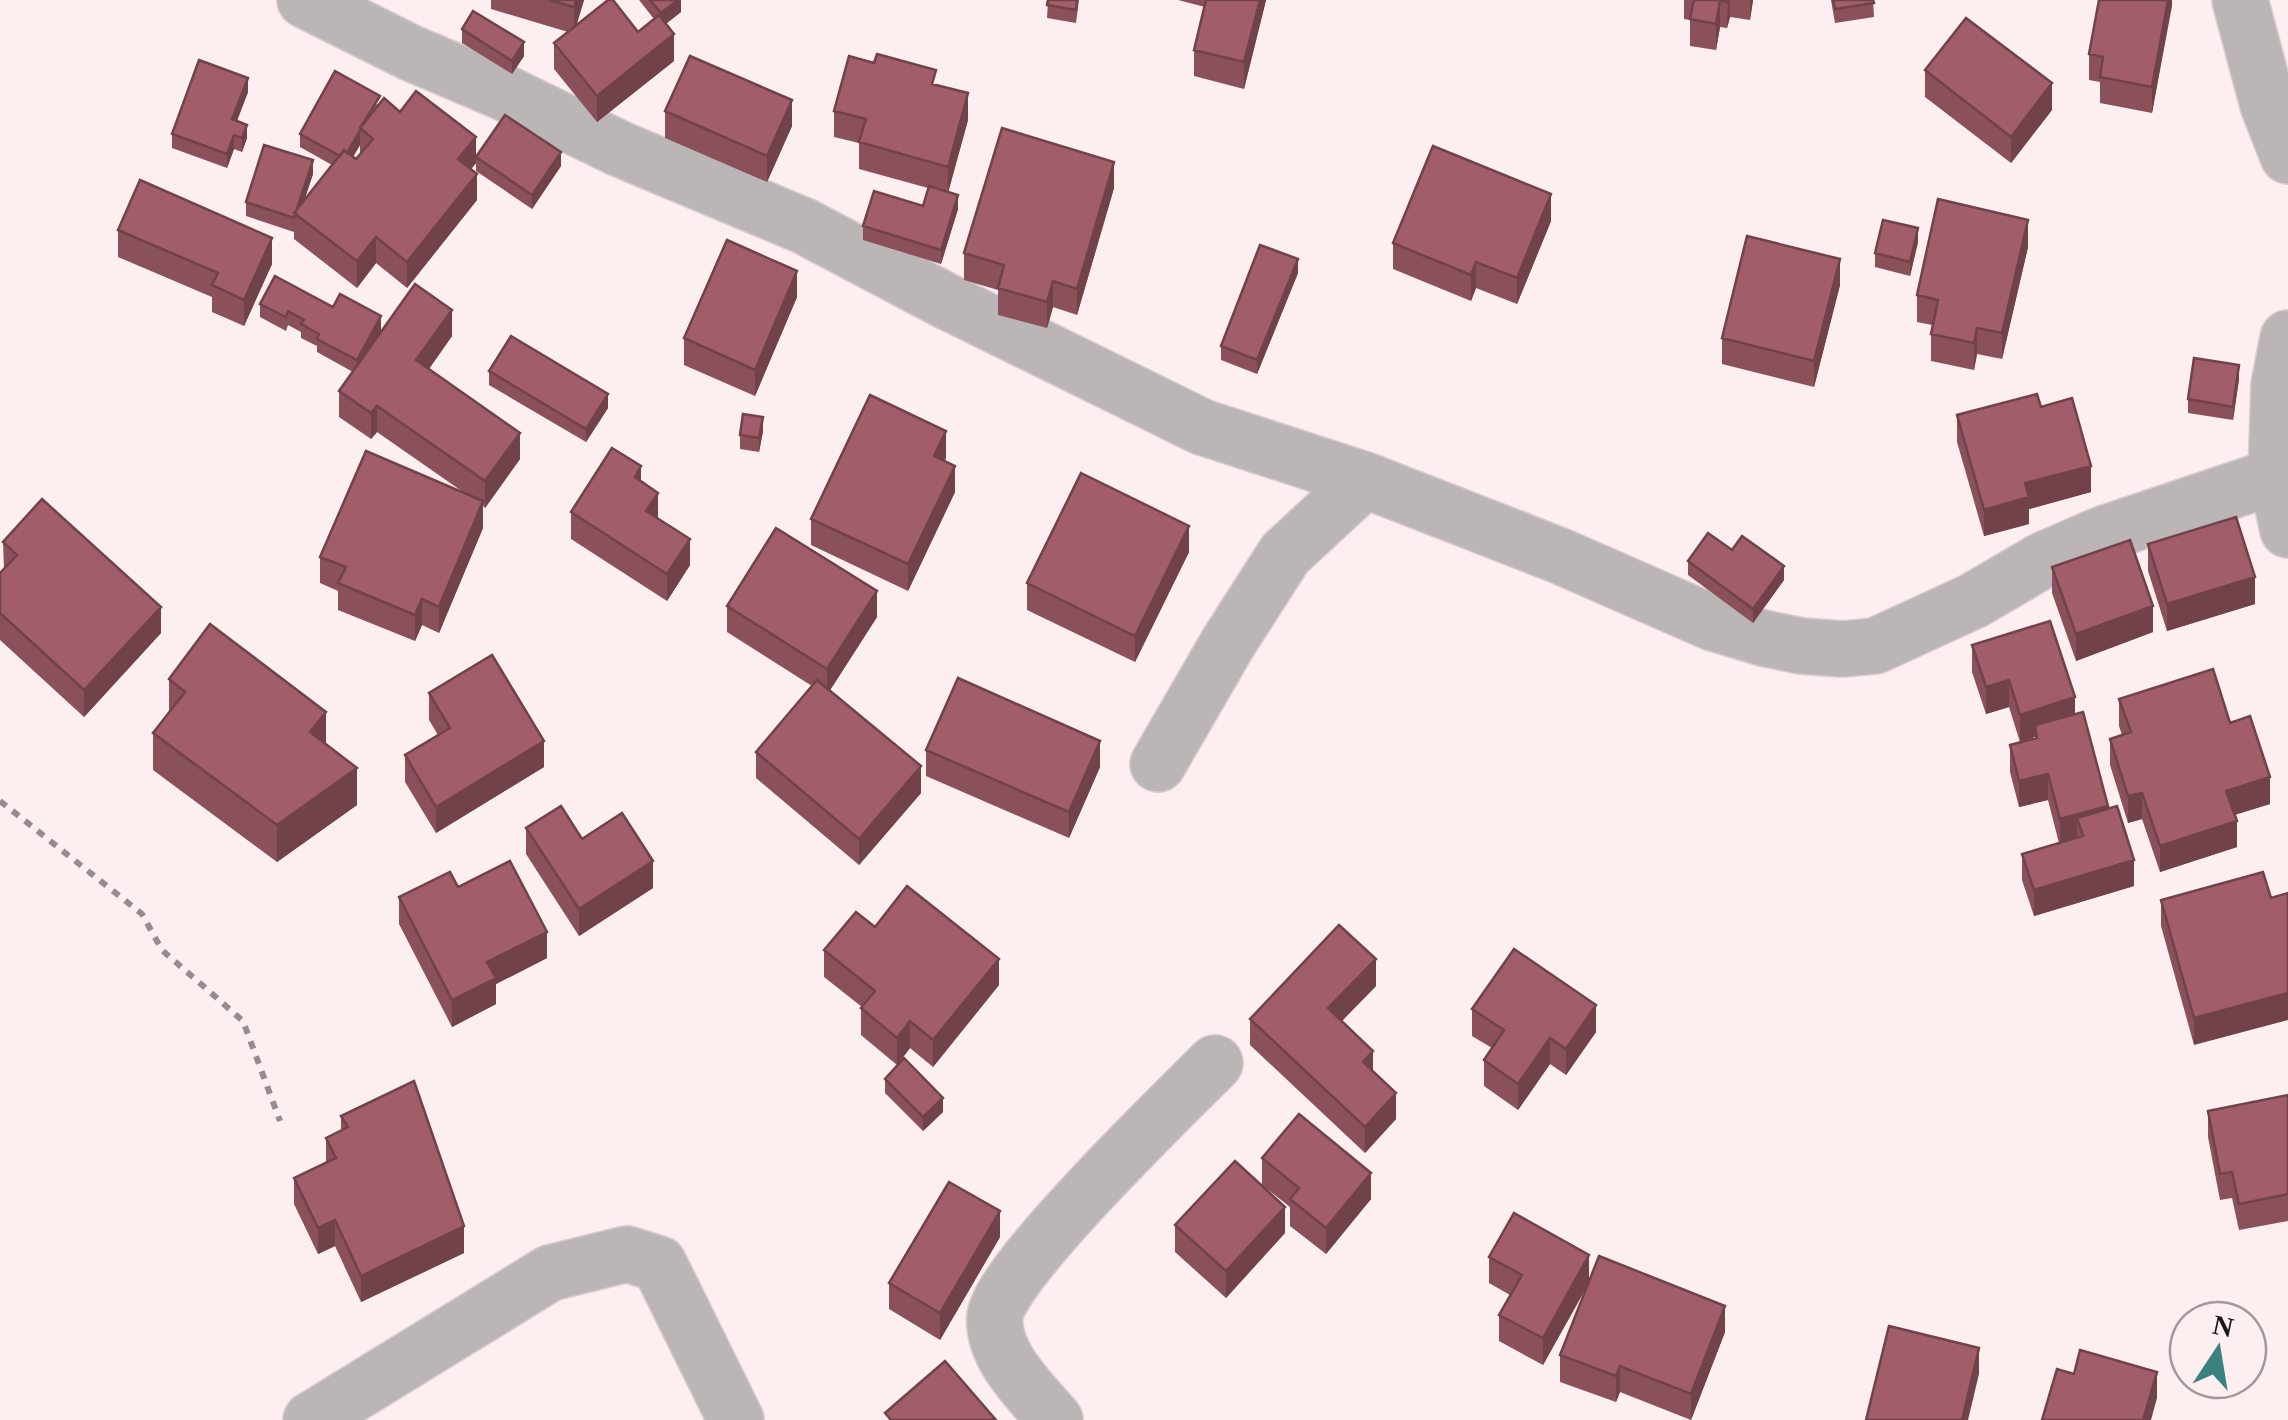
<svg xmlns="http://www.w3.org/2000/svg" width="2288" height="1420" font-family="Georgia,serif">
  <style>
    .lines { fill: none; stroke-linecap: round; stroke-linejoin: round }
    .minor-casing { stroke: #d9cccd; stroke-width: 58 }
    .path { stroke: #968c8d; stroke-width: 6; stroke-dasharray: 8 8; stroke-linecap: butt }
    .minor { stroke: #bcb5b6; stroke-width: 55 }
    .wall { fill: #8a515b; fill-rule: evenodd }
    .shaded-wall { fill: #71424a }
    .building { fill: #a15e6a; stroke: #71424a; stroke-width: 2.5 }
  </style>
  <rect width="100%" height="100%" fill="#fdeef0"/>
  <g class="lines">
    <defs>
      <path id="minor" d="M305,0L411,53L505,93L620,149L804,226L946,301L1202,427L1365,480L1560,556L1713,623L1763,638L1801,646L1843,649L1875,646L1973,601L2043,560L2103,534L2276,476
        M2240,0L2268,105L2288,156
        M2288,338L2279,385L2276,476L2288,530
        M1158,764L1228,643L1285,554L1365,480
        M311,1420L550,1273L627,1254L659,1264L736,1420
        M1055,1420C1032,1393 991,1355 995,1316C1000,1272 1176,1102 1215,1063"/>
    </defs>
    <use href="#minor" class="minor-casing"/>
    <path class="path" d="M0,801L142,914L162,950L243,1021L280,1121"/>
    <use href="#minor" class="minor"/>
  </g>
  <path class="wall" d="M491,0H584L576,25L638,32L654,19L639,0H681V12L666,24L674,61L597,122L554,69V43L568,32L491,9Z
    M1048,0H1079L1076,23L1047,18Z
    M1178,0H1266L1244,89L1194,76V50L1205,7Z
    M1684,0H1753L1750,20L1730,17L1727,28L1720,27L1716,50L1690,46V20L1684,19Z
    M1831,0H1873L1874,17L1835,23Z
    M2172,0L2152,113L2100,103V82L2089,80V54Z
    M462,29L524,56L512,74L462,43Z
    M1925,70L2052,110L2011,163L1925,97Z
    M936,85L968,120L948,192L958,209L941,264L863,240V226L923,206L928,188L859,169V143L834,137V111Z
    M248,92L237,121L247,138L242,152L234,149L227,168L172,148V134Z
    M380,103L400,112L476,163L471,169L477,200L407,288L376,263L357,288L294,239V230V232L246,216V202L313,174L304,201L332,165L300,147V134ZM360,145V155L356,159L353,157Z
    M665,111L792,126L767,182L665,138Z
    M476,157L561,166L532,209L476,171Z
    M1114,188L1077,315L1053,307L1047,328L998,315V290L964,280V253Z
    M1551,221L1517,304L1476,288L1471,301L1393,269V243Z
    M118,230L272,264L244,326L212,312V297L118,257Z
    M1918,242L1910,276L1875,267V253Z
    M2028,247L2002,359L1977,354L1974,370L1931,361V334L1932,325L1917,322V295Z
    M1298,273L1257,374L1221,360V346Z
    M1840,285L1814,387L1722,364V338Z
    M797,297L755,396L684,365V338Z
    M260,304L333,307L381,330L376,339L452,336L429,369L520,459L485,508L483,506V528L439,633L422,625L415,641L338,610V591L320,583V557L466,494L377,432L371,439L339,417V391L353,372L317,352V346L301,338V332L288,325L286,331L260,317Z
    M489,371L608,408L586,442L489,385Z
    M2239,379L2233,420L2188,413V399Z
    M2041,407L2091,492L2029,509V524L1984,536L1957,442V415Z
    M763,431L759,452L740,449V435Z
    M946,458L944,461L955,492L908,591L811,545V519Z
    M641,481L658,518L690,565L667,601L571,539V512Z
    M3,542L161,633L84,717L0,640V573L4,569Z
    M2148,544L2255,604L2167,631L2148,571Z
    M1732,550L1784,580L1753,623L1688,575V561Z
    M1189,552L1135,662L1027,610V583Z
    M2052,567L2153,632L2076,661L2052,593Z
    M727,606L877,617L830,690L921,793L859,865L756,778V752L812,686L727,632Z
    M1972,645L2075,715L2134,886L2034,916L2022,880V854L2059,843L2048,800L2019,807L2010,772V745L2035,738V737L2020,742L2009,707L1986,714L1972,672Z
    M169,679L326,744L357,805L277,862L153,770V733L169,712Z
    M429,693L544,767L436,833L405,782V755L438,735L429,720Z
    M2119,699L2230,723L2270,804L2235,815L2237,847L2160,872L2142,819L2128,823L2110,765V739L2122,735L2119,726Z
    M926,750L1100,767L1069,838L926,776Z
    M526,828L582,839L653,888L579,936L526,854Z
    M458,887L547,958L496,984V1004L452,1027L399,924V897Z
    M2271,898L2194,1045L2161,926V900Z
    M875,927L999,985L933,1067L910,1048L897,1065L861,1035V1008L862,1007L824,977V950Z
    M1376,986L1342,1021L1373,1071L1396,1119L1365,1153L1250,1045V1019Z
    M1472,1009L1596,1032L1566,1075L1550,1064L1518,1110L1484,1086V1060L1492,1048L1472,1036Z
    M885,1079L943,1112L923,1131L885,1093Z
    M2288,1095V1221L2239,1230L2232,1198L2220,1200L2208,1137V1111Z
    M341,1116L464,1253L361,1302L335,1246L318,1254L294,1204V1178L326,1163V1138L341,1130Z
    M1262,1158L1371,1199L1326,1254L1290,1226V1207L1262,1185Z
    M1175,1225L1285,1233L1226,1298L1175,1252Z
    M1000,1237L940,1340L889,1309V1283Z
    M1489,1257L1589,1281L1725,1332L1691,1420L1620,1392L1616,1402L1560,1382V1355L1589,1283L1543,1365L1499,1341V1315L1510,1295L1489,1283Z"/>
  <path class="shaded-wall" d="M576,0H584L574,34V7Z
    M678,0H681V12L661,27V13Z
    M1260,0H1266L1244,89V62Z
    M1720,0V27L1716,50V24Z
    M1728,0H1730V17L1727,28Z
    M1750,0H1753L1750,20Z
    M2168,0H2172V6L2152,113V87Z
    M674,34V61L597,122V96Z
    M524,42V56L512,74V61Z
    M248,78V92L232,133V119Z
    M2052,83V110L2011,163V137Z
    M968,93V120L948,193V167Z
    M792,100V126L767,182V156Z
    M247,125V138L242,152V138Z
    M360,131V145L344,172V158Z
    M234,135V149L227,168V154Z
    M476,137V163L458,185V159Z
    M561,152V166L532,209V195Z
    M313,160V174L299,216L295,214Z
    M1114,162V188L1077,315V289Z
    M477,174V200L407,288V262Z
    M1551,194V221L1517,304V278Z
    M958,195V209L941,264V250Z
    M2028,220V247L2002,359V333Z
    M1918,228V242L1910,276V262Z
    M376,237V263L357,288V261Z
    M272,238V264L244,326V300Z
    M1298,259V273L1257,374V360Z
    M1840,259V285L1814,387V361Z
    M1476,262V288L1471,301V275Z
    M797,271V297L755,396V370Z
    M1053,281V307L1047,328V302Z
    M452,310V336L416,387V360Z
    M381,316V330L357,374V360Z
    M1977,328V354L1974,370V343Z
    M2239,365V379L2233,420V407Z
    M608,394V408L586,442V429Z
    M377,406V432L371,439V413Z
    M763,417V431L759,452V438Z
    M946,431V458L934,483V456Z
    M520,433V459L485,508V481Z
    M641,466V493L635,477Z
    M955,466V492L908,591V564Z
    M2091,466V492L2029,509V524L1984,536V510L2025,483Z
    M658,493V519L646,511Z
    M483,501V528L439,633V607Z
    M1189,526V552L1135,662V636Z
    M690,539V565L667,601V574Z
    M1784,566V580L1753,623V609Z
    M2255,577V604L2167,631V604Z
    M877,591V617L827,695V669Z
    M422,599V625L415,641V615Z
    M2153,606V632L2076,661V634Z
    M161,607V633L84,717V690Z
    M2009,680V707L1986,714V687Z
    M2075,697V724L2035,725V737L2020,742V715Z
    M326,712V749L310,732Z
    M544,741V767L436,833V807Z
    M1100,741V767L1069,838V812Z
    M921,766V793L859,865V839Z
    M357,768V805L277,862V825Z
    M2048,774V800L2019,807V781Z
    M2270,777V804L2226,817V791Z
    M2142,793V819L2128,823V796Z
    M2108,806V833L2083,836L2077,818V841L2060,845V819Z
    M2237,821V847L2160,872V846Z
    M2134,860V886L2034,916V890Z
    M653,861V888L579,936V909Z
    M547,932V958L496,984V1004L452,1027V1000L487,962Z
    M999,959V985L933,1067V1040Z
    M1376,959V986L1328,1035V1008Z
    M2288,993V1020L2194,1045V1018Z
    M1596,1005V1032L1566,1075V1049Z
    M910,1021V1048L897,1065V1038Z
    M1550,1038V1064L1518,1110V1084Z
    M1373,1051V1077L1363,1062Z
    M1396,1093V1119L1365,1153V1127Z
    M943,1098V1112L923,1131V1117Z
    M1371,1173V1199L1326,1254V1228Z
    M1285,1207V1233L1226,1298V1271Z
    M1000,1211V1237L940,1340V1313Z
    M335,1220V1246L318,1254V1228Z
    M464,1226V1253L361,1302V1276Z
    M1589,1255V1282L1543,1365V1338Z
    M1725,1306V1332L1691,1420V1394Z
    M1979,1348V1374L1968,1420H1962Z
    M1620,1366V1392L1616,1402V1376Z
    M2157,1372V1398L2151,1420H2143Z"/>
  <path class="building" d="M549,0H576L574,7Z
    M608,0H613L638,32L659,15L674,34L597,96L554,43Z
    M650,0H678L661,13Z
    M1048,0H1077L1076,10L1047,5Z
    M1206,0H1260L1244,62L1194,50Z
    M1694,0H1728L1727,2L1720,0L1716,24L1690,19Z
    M1833,0H1873L1874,3L1835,9Z
    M2099,0H2168L2152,87L2100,77L2103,57L2089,54Z
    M473,11L524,42L512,61L462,29Z
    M1966,18L2052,83L2011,137L1925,70Z
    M877,54L936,70L932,84L968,93L948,167L859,142L866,119L834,111L849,56L874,63Z
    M690,56L792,100L767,156L665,111Z
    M199,60L248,78L232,119L247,125L242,138L234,135L227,154L172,134Z
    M335,71L380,96L360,128L361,129L347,153L344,150L340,156L300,134Z
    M416,91L476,137L458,159L477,174L407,262L376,237L357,261L294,213L344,150L356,159L373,139L360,128L384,98L400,112Z
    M505,115L561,152L532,195L476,157Z
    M1002,128L1114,162L1077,289L1053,281L1047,302L998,288L1004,265L964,253Z
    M264,145L313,160L294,218L246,202Z
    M1433,146L1551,194L1517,278L1476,262L1471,275L1393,243Z
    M140,180L272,238L244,300L212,285L218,273L118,230Z
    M929,186L958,195L941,250L863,226L874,191L923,206Z
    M1938,199L2028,220L2002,333L1977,328L1974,343L1931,334L1938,300L1917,295Z
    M1883,220L1918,228L1910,262L1875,253Z
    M1747,236L1840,259L1814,361L1722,338Z
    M727,240L797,271L755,370L684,338Z
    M1260,245L1298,259L1257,360L1221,346Z
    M275,276L333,307L340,294L381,316L357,360L317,339L319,334L301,324L304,320L288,311L286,317L260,304Z
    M415,284L452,310L416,360L520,433L485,481L377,406L371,413L339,391Z
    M511,336L608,394L586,429L489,371Z
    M2194,358L2239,365L2233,407L2188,399Z
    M2037,394L2041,407L2072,398L2091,466L2025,483L2029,497L1984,510L1957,415Z
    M870,395L946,431L934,456L955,466L908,564L811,519Z
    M743,414L763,417L759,438L740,435Z
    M612,448L641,466L635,477L658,493L646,511L690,539L667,574L571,512Z
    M366,451L483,501L439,607L422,599L415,615L338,583L346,567L320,557Z
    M1081,473L1189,526L1135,636L1027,583Z
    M42,499L161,607L84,690L0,613V573L17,555L3,542Z
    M2236,517L2255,577L2167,604L2148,544Z
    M776,528L877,591L827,669L727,606Z
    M1708,533L1732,550L1742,536L1784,566L1753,609L1688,561Z
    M2130,540L2153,606L2076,634L2052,567Z
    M2050,621L2075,697L2020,715L2009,680L1986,687L1972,645Z
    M210,624L326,712L310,732L357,768L277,825L153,733L185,692L169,679Z
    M492,655L544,741L436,807L405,755L450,728L429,693Z
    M2213,669L2230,723L2250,716L2270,777L2226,791L2237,821L2160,846L2142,793L2128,796L2110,739L2131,732L2119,699Z
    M958,678L1100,741L1069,812L926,750Z
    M817,680L921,766L859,839L756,752Z
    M2083,712L2108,806L2060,819L2048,774L2019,781L2010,745L2037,738L2035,725Z
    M561,806L582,839L622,813L653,861L579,909L526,828Z
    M2117,806L2134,860L2034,890L2022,854L2083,836L2077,818Z
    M510,861L547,932L487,962L496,978L452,1000L399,897L450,872L458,887Z
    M2263,872L2271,898L2288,893V993L2194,1018L2161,900Z
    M907,886L999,959L933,1040L910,1021L897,1038L861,1008L875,991L824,950L856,912L875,927Z
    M1339,925L1376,959L1328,1008L1373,1051L1363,1062L1396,1093L1365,1127L1250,1019Z
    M1514,949L1596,1005L1566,1049L1550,1038L1518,1084L1484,1060L1504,1030L1472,1009Z
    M904,1058L943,1098L923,1117L885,1079Z
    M414,1081L464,1226L361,1276L335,1220L318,1228L294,1178L336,1158L326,1138L348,1127L341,1116Z
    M2288,1095V1194L2239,1204L2232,1172L2220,1174L2208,1111Z
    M1299,1114L1371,1173L1326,1228L1290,1199L1299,1188L1262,1158Z
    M1235,1161L1285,1207L1226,1271L1175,1225Z
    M949,1182L1000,1211L940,1313L889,1283Z
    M1514,1213L1589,1255L1543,1338L1499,1315L1522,1275L1489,1257Z
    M1599,1256L1725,1306L1691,1394L1620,1366L1616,1376L1560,1355Z
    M1889,1326L1979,1348L1962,1420H1866Z
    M2080,1350L2157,1372L2143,1420H2042L2057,1369L2074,1374Z
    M945,1361L996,1420H891L885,1413Z"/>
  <g transform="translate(2218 1350) rotate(12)"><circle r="48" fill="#fdeef0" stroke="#a39899" stroke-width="2.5"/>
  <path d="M0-8L18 38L0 25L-18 38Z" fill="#3a8280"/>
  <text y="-15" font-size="28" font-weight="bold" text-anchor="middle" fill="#1c1717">N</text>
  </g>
</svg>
